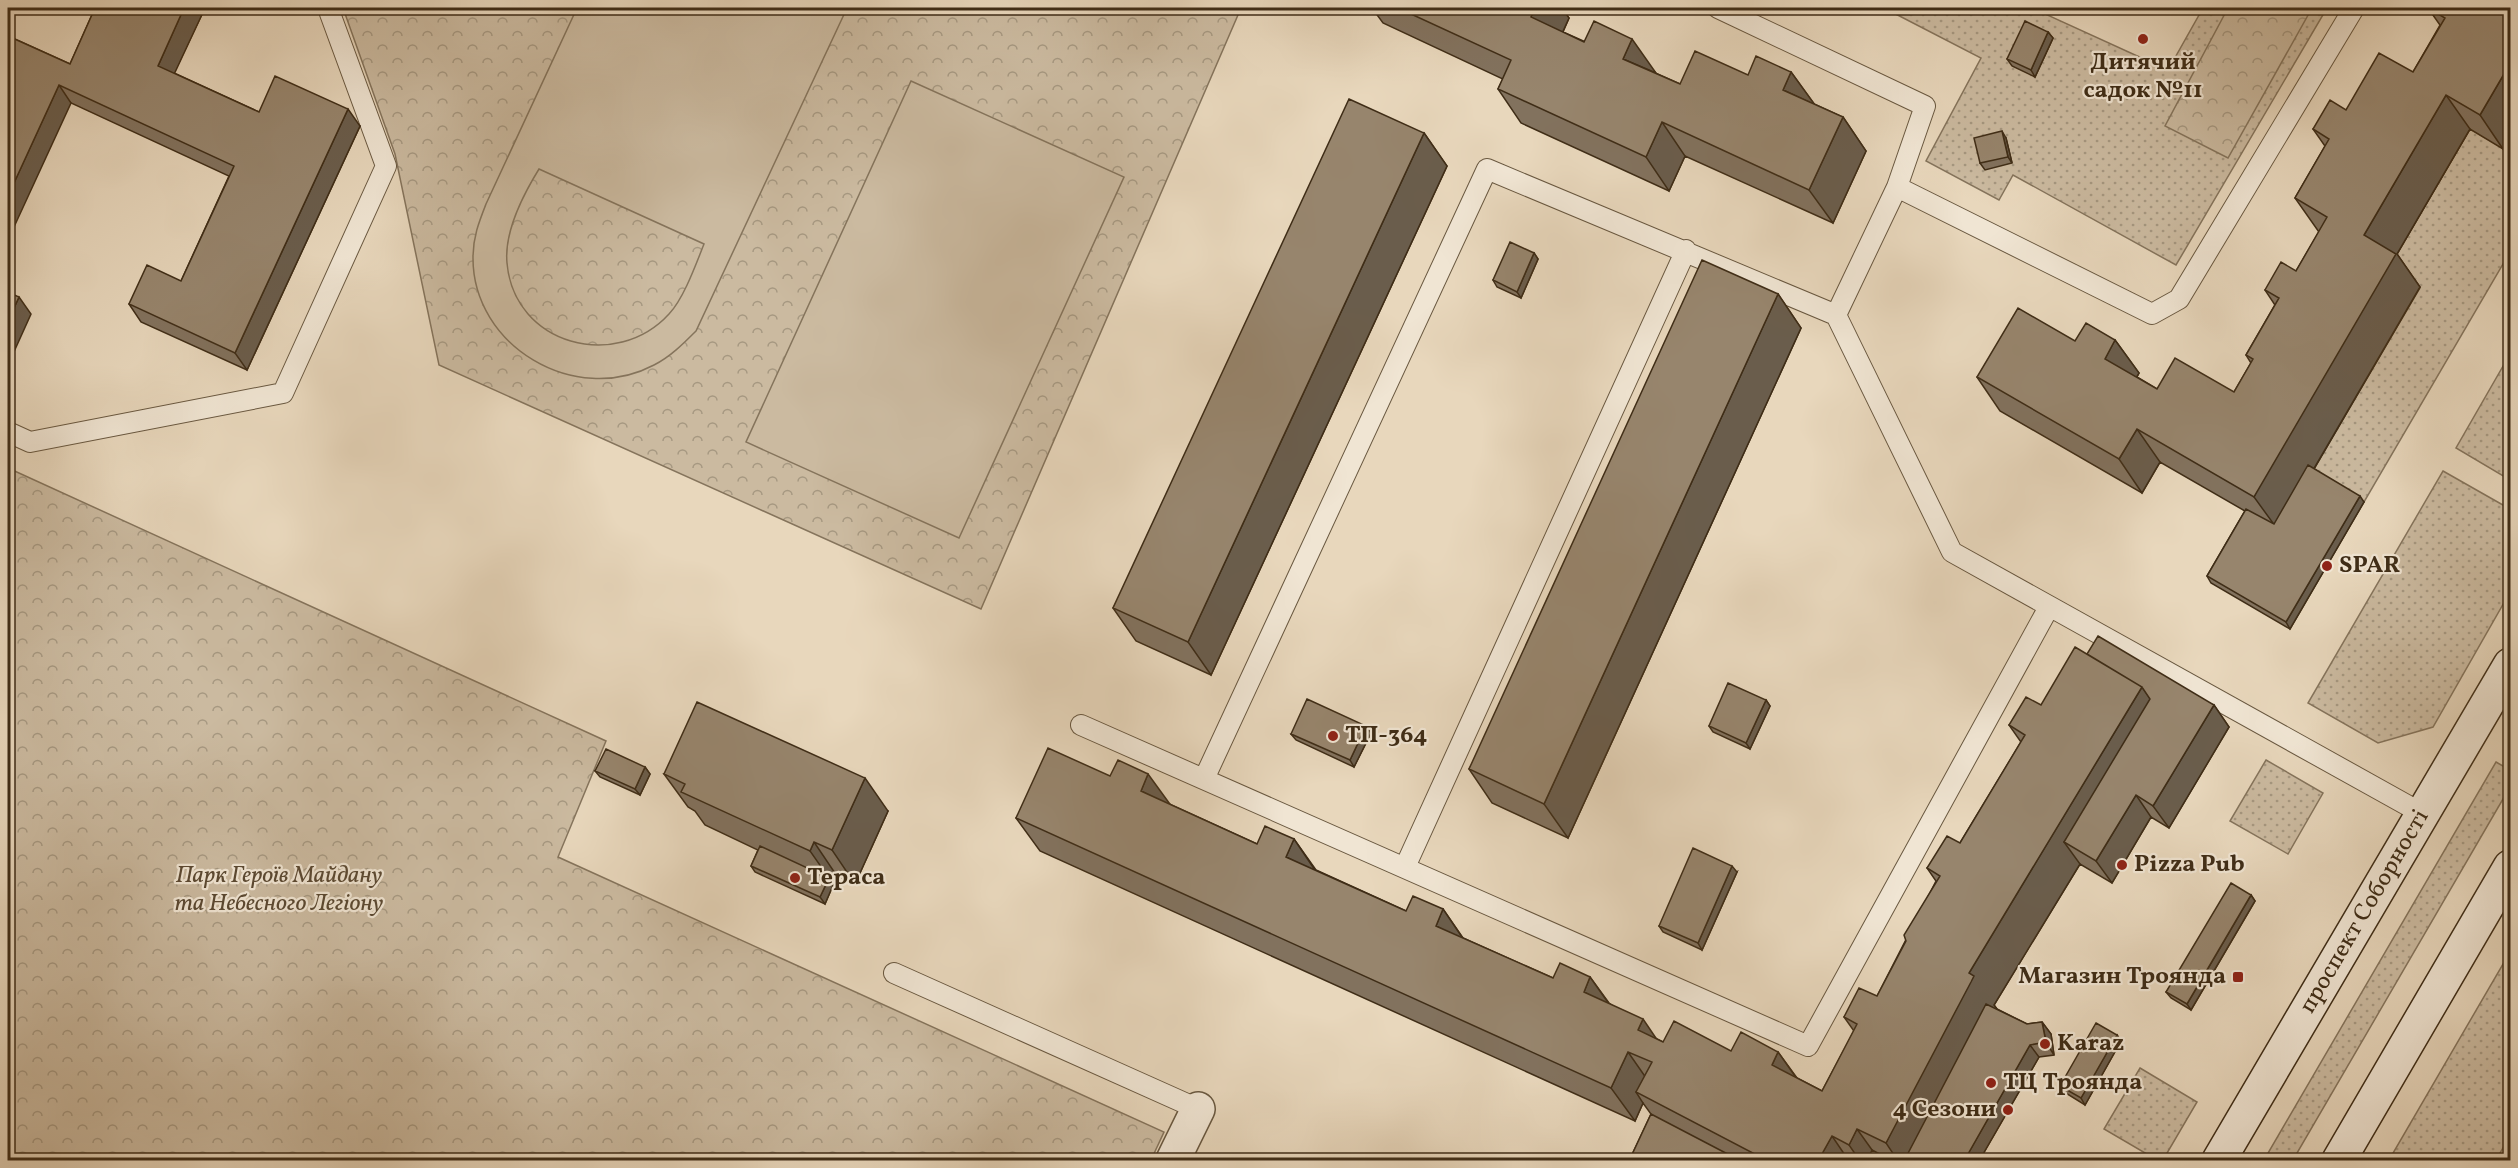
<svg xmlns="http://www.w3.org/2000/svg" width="2518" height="1168" font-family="Vollkorn,serif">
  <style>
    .grass { fill: url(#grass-dots); stroke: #85745c; stroke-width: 1.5 }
    .park { fill: url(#park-crowns); stroke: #85745c; stroke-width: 1.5 }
    .pitch { fill: #cbbaa0; stroke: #85745c; stroke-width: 1.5; fill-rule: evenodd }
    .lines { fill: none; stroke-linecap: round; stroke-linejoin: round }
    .lane-casing { stroke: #695840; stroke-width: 22 }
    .street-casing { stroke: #695840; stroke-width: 36 }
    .secondary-casing { stroke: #3f2d17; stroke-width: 36 }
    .lane { stroke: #f0e5d3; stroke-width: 20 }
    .street { stroke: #f0e5d3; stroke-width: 33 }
    .secondary { stroke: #f0e5d3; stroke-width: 33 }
    .wall { fill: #82725e; stroke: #3f2d17; stroke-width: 1.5 }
    .shaded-wall { fill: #6a5d4c; stroke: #3f2d17; stroke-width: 1.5 }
    .building { fill: #97856d; stroke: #3f2d17; stroke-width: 1.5 }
    .poi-dot { fill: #8f2418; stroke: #f0e5d3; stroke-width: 2 }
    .labels { text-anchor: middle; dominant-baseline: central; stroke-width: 4.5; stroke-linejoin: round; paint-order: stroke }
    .poi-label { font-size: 24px; font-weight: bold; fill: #3f2d17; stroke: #f0e5d3; text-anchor: start }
    .park-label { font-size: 24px; font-style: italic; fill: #5b4932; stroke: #f0e5d3 }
    .street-label { font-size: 24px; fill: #3f2d17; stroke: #f0e5d3 }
  </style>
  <defs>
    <pattern id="grass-dots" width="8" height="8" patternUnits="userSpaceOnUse" patternTransform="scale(1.5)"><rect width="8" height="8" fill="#cbbaa0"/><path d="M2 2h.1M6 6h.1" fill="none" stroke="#a69881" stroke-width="1.8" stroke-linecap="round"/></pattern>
    <pattern id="park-crowns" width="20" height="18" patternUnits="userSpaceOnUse" patternTransform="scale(1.5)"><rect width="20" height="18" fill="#cbbaa0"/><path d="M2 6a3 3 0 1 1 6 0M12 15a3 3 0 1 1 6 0" fill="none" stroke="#a69881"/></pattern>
  </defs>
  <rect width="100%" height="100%" fill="#e8d7bc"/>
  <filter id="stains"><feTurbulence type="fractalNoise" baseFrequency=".00333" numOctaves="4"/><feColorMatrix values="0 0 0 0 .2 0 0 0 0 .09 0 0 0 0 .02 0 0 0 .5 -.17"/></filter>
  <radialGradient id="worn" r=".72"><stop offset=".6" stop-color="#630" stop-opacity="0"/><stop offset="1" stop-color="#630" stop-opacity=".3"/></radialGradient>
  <path class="grass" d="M1884,8H2032L2168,70L2203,8H2327L2176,265L2013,175L1999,200L1926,161L1981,58Z
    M2470,129L2503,148L2510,136V252L2364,502L2312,472L2420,288L2388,269Z
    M2510,354V480L2456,448Z
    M2443,471L2510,509V592L2433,727L2378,743L2308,703Z
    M2266,760L2323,793L2288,854L2230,821Z
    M2496,762L2510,770V787L2293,1160H2264Z
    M2510,952V1136L2496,1160H2389Z
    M2140,1068L2197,1102L2163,1160H2157L2104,1129Z"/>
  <path class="park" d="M343,8H1241L981,609L439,365L395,154Z
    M2228,8H2312L2228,158L2165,126Z
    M8,468L606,741L558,857L1164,1132L1151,1160H8Z"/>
  <path class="pitch" d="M577,8H847L696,331C683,344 670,357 654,365C575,407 472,346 473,257C473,237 479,222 486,204ZM539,169L704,244C696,264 684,298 669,314C616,372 514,345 507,263C504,232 523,195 539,169Z
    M911,81L1124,177L959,538L746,442Z"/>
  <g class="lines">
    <defs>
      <path id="lane" d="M1718,8L1925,106L1897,187L1836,315
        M1897,187L2152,314L2179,299L2354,8
        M8,432L30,442L283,393L386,166L328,8
        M1081,725L1808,1046L2049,607
        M1204,779L1487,169L1836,315L1952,552L2423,814
        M1405,867L1686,250
        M894,973L1198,1109"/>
      <path id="street" d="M1173,1160L1198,1109"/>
      <g id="secondary">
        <path id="s1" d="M2219,1160L2510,665"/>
        <path d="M2339,1160L2510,867"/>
      </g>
    </defs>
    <use href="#lane" class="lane-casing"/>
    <use href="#street" class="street-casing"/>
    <use href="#secondary" class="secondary-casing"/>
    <use href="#lane" class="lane"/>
    <use href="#street" class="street"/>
    <use href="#secondary" class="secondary"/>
  </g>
  <path class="wall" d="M95,8H205L174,73L259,112L360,126L247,370L141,322L129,304L181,281L229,176L71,103L8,36L70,64Z
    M1372,8H1562L1569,18L1563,32L1680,84L1748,75L1791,72L1814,104L1843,117L1866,151L1833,223L1685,156L1669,191L1521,123L1498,89L1503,79L1383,23Z
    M2428,8H2511V136L2503,149L2470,129L2397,254L2420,287L2314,469L2364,502L2290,629L2211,583L2207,576L2245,511L2160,462L2142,493L2000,411L1977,377L2075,341L2115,340L2139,373L2137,377L2157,389L2234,392L2251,363L2246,355L2275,305L2265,290L2296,271L2319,232L2295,198L2325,146L2313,129L2413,72L2440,25Z
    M2048,32L2053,38L2035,77L2012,66L2007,59Z
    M1424,133L1447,166L1211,675L1136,641L1113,608Z
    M2006,138L2012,163L1985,170L1980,163Z
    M1534,253L1538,259L1521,298L1497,287L1493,280Z
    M1778,294L1801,328L1568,838L1492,803L1469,769Z
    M2087,654L2214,705L2229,727L2169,828L2151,817L2112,883L2080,864L1994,1005L1997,1009L2027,1024L2042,1022L2051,1034L2054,1055L2039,1057L1979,1161H1629L1651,1114L1643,1103L1635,1121L1040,851L1016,818L1110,776L1169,804L1257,844L1294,839L1316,870L1406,911L1443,909L1463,938L1553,978L1590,977L1609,1003L1657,1039L1663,1042L1731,1051L1778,1052L1797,1078L1822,1091L1854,1031L1844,1017L1877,996L1936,881L1927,868L1960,843L2021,742L2009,725L2041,705Z
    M1766,700L1770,706L1750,749L1713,732L1709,726Z
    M1366,726L1371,733L1354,767L1296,740L1291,734Z
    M645,767L650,774L640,795L600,777L595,771Z
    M664,774L888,811L855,884L837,876L825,904L755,872L751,866L758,850L705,825L695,811L688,807Z
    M1737,872L1702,950L1663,932L1659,926Z
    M2251,895L2255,901L2191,1010L2171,998L2166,992Z
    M2117,1035L2121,1041L2085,1105L2064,1092L2060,1086Z"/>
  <path class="shaded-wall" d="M184,8H205L170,83L158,66Z
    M1535,8H1562L1569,18L1554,51L1531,17Z
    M2048,32L2053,38L2035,77L2031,70Z
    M1632,39L1656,73L1623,59Z
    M2511,62V136L2503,149L2480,115Z
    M1791,72L1815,105L1783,90Z
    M59,85L71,103L8,240V196Z
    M2446,95L2470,129L2397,254L2420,287L2278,530L2254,497L2364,235Z
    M348,109L360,126L247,370L235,353Z
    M1843,117L1866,151L1833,223L1809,190Z
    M1662,122L1685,156L1669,191L1646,157Z
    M2002,131L2006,138L2012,163L2008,157Z
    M1424,133L1447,166L1211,675L1188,642Z
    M1534,253L1538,259L1521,298L1517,292Z
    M1778,294L1801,328L1568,838L1544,804Z
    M19,297L31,314L8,365V321Z
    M2115,340L2139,373L2128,392L2105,359Z
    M2137,429L2160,462L2142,493L2119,459Z
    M2360,496L2364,502L2290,629L2286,622Z
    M2142,687L2166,721L2064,842L2080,864L1994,1005L1997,1009L1918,1161H1898L1886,1143L1969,973Z
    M1766,700L1770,706L1750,749L1746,743Z
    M2214,705L2229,727L2169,828L2153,806Z
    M1366,726L1371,733L1354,767L1350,760Z
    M645,767L650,774L640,795L635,789Z
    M1148,774L1172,807L1141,791Z
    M865,778L888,811L855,884L832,850Z
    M2136,795L2151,817L2112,883L2096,861Z
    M1294,839L1317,873L1286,857Z
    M814,842L837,876L825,904L820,897L829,878L810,851Z
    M1732,866L1737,872L1702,950L1698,943Z
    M2251,895L2255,901L2191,1010L2187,1004Z
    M1443,909L1466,943L1436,926Z
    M1590,977L1614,1011L1584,992Z
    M1643,1019L1666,1053L1638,1030Z
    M2042,1022L2051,1034L2054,1055L2046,1042Z
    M2117,1035L2121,1041L2085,1105L2081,1098Z
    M2030,1045L2039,1057L1979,1161H1964Z
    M1628,1052L1651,1085L1636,1092L1643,1103L1635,1121L1611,1088Z
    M1778,1052L1802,1086L1772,1065Z
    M1857,1129L1880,1161H1860L1849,1145Z
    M1832,1136L1849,1161H1818Z"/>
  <path class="building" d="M95,8H184L158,66L259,112L275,76L348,109L235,353L129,304L147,265L181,281L234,166L59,85L8,196V36L70,64Z
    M1398,8H1535L1531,17L1584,42L1594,21L1632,39L1623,59L1680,84L1695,51L1748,75L1756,56L1791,72L1783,90L1843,117L1809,190L1662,122L1646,157L1498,89L1511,60Z
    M2428,8H2511V62L2480,115L2446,95L2364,235L2396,254L2254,497L2137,429L2119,459L1977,377L2018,308L2075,341L2086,323L2115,340L2105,359L2157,389L2175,358L2234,392L2253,359L2246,355L2279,298L2265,290L2281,262L2296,271L2327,217L2295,198L2329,139L2313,129L2330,100L2346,110L2379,53L2413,72L2445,18Z
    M2025,21L2048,32L2031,70L2007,59Z
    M1349,99L1424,133L1188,642L1113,608Z
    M2002,131L2008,157L1980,163L1974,138Z
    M1510,242L1534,253L1517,292L1493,280Z
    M1702,260L1778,294L1544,804L1469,769Z
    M8,292L19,297L8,321Z
    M2308,465L2360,496L2286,622L2207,576L2246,509L2274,524Z
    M2098,636L2214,705L2153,806L2136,795L2096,861L2064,842L2150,699L2142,687L2087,654Z
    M2075,647L2142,687L1969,973L1974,976L1971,982L1886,1143L1857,1129L1849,1145L1832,1136L1818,1161H1768L1636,1092L1652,1062L1628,1052L1611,1088L1016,818L1048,748L1110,776L1118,760L1148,774L1141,791L1257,844L1265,826L1278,832L1294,839L1286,857L1406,911L1413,896L1443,909L1436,926L1553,978L1560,963L1590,977L1584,992L1643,1019L1638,1030L1663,1042L1674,1021L1731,1051L1741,1032L1778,1052L1772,1065L1822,1091L1857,1024L1844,1017L1859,988L1877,996L1906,941L1904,935L1940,876L1927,868L1947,836L1960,843L2025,735L2009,725L2026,697L2041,705Z
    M1728,683L1766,700L1746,743L1709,726Z
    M1307,699L1366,726L1350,760L1291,734Z
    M697,702L865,778L832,850L814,842L810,851L681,792L685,784L664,774Z
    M606,749L645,767L635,789L595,771Z
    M760,846L829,878L820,897L751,866Z
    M1693,848L1732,866L1698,943L1659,926Z
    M2231,883L2251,895L2187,1004L2166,992Z
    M1986,1004L2027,1024L2042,1022L2046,1042L2030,1045L1964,1161H1904Z
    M2096,1023L2117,1035L2081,1098L2060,1086Z
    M1651,1114L1741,1161H1629Z
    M1872,1150L1893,1161H1867Z
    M1847,1157L1854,1161H1845Z"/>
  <g class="poi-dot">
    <circle cx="2143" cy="39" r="6"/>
    <circle cx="2327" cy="566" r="6"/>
    <circle cx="1333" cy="736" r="6"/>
    <circle cx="2122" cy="865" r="6"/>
    <circle cx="795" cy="878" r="6"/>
    <rect x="2232" y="971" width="12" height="12" rx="3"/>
    <circle cx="2045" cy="1044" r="6"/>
    <circle cx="1991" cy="1083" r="6"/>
    <circle cx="2008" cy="1110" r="6"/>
  </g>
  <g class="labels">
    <g class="poi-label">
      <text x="2143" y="63" text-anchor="middle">Дитячий<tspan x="2143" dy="28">садок №11</tspan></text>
      <text x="2339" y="566">SPAR</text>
      <text x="1345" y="736">ТП-364</text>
      <text x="2134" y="865">Pizza Pub</text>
      <text x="807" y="878">Тераса</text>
      <text x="2226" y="977" text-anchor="end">Магазин Троянда</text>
      <text x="2057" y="1044">Karaz</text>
      <text x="2003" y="1083">ТЦ Троянда</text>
      <text x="1996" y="1110" text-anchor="end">4 Сезони</text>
    </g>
    <g class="park-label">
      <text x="279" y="876">Парк Героїв Майдану<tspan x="279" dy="28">та Небесного Легіону</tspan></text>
    </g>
    <g class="street-label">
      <text stroke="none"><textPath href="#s1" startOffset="288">проспект Соборності</textPath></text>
    </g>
  </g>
  <rect width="2518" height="1168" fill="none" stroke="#e8d7bc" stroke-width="30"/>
  <rect x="9" y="9" width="2500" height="1150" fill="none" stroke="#3f2d17" stroke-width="3"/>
  <rect x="15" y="15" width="2488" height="1138" fill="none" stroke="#3f2d17" stroke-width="1.5"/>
  <rect width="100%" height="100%" filter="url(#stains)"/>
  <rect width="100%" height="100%" fill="url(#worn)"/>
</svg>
